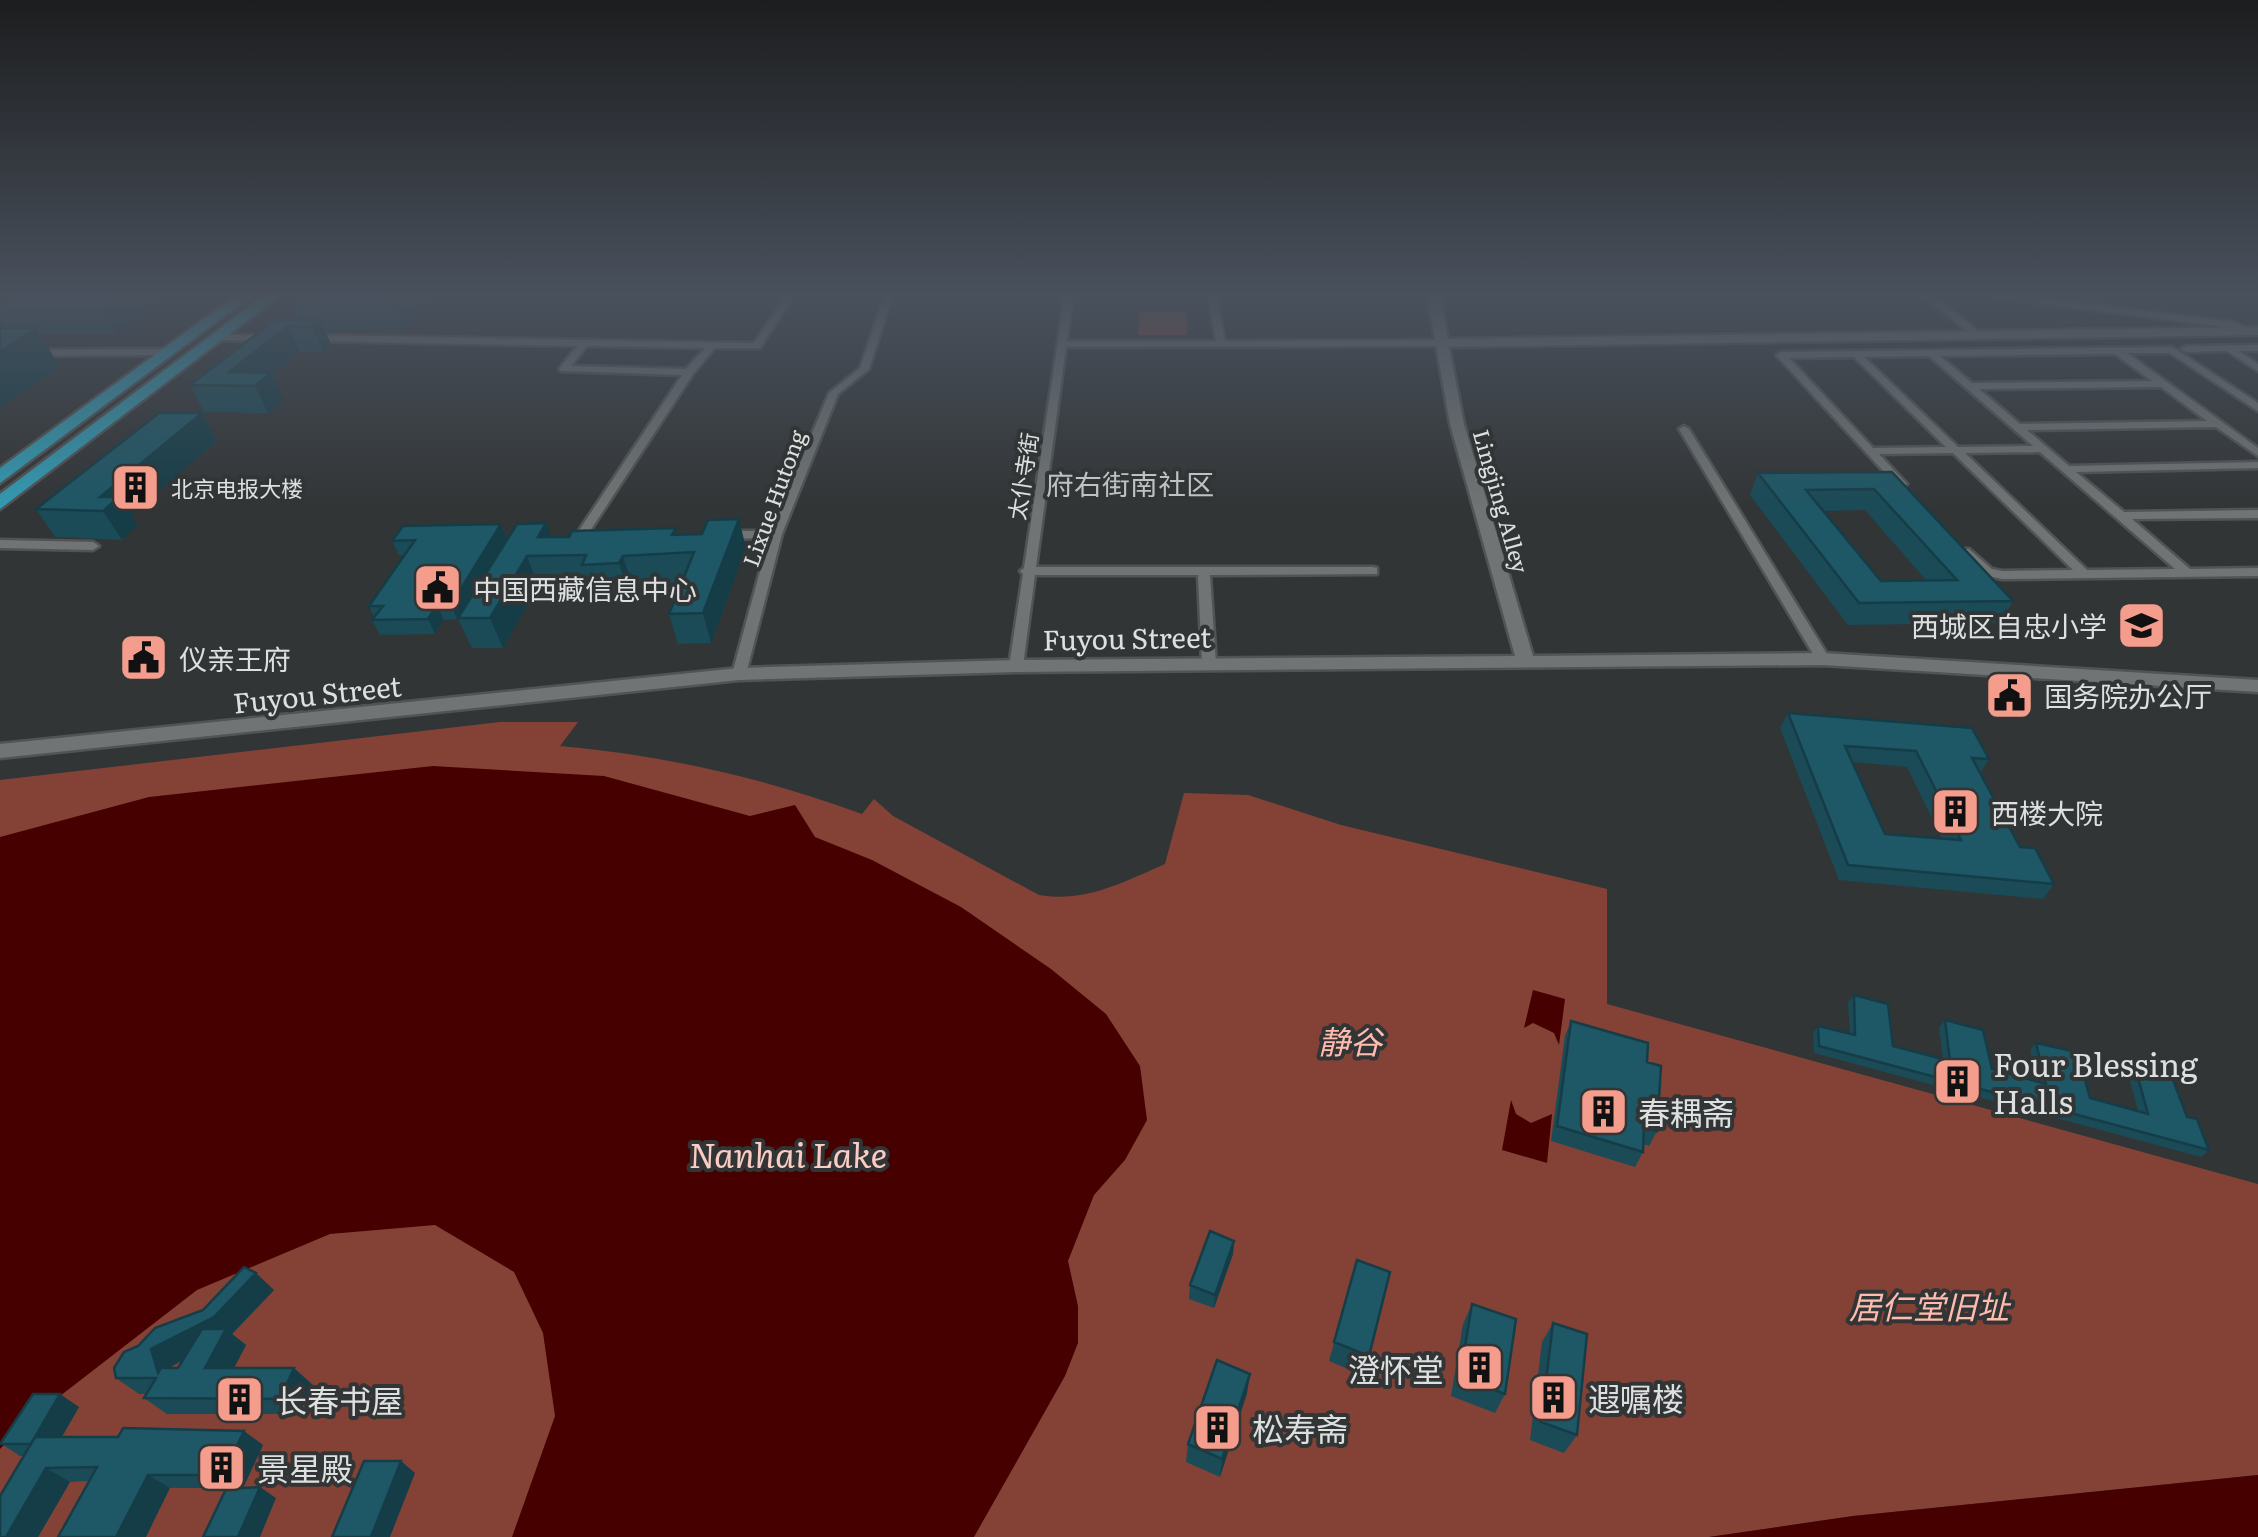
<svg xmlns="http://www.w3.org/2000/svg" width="2258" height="1537" font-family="Literata,'Noto Sans SC',serif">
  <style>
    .green { fill: #844237 }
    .water { fill: #460000 }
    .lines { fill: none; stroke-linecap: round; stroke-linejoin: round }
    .minor-casing { stroke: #515354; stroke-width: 5 }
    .secondary-casing { stroke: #515354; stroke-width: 5 }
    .trunk-casing { stroke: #515354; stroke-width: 5 }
    .minor { fill: #707474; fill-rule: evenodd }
    .secondary { fill: #707474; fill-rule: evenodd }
    .trunk { fill: #329ab2; fill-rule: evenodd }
    .wall { fill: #1a4b57; fill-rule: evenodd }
    .shaded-wall { fill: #153d47 }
    .building { fill: #1e5765; stroke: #153d47; stroke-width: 2.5; fill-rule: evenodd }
    .labels { text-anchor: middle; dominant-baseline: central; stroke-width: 8; stroke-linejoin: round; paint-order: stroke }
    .far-street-label { font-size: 22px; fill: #dee0e0; stroke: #323536 }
    .far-poi-label { font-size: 22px; fill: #dee0e0; stroke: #323536; text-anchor: start }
    .far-quarter-label { font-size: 28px; fill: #bec2c3; stroke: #323536 }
    .poi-label { font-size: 28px; fill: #dee0e0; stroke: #323536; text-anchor: start }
    .street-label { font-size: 28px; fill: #dee0e0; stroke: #323536 }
    .near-park-label { font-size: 32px; font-style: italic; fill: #ffbbae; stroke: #323536 }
    .near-poi-label { font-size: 32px; fill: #dee0e0; stroke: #323536; text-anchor: start }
    .near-water-label { font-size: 35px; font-style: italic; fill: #faccc3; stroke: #323536 }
  </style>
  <rect width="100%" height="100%" fill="#323536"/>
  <path class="green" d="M1139,312H1186L1187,335H1138Z
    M500,722H578L560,746C663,755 765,778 862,814L874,799L893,816L1039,895C1085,903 1124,882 1165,864L1184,793L1248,795L1341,825L1607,889V1004L2258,1184V1475L1853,1516L1709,1537H0V780Z"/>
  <path class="water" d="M433,766L604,776L750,816L795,805L815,837L872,860L961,907L1051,969L1106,1014L1140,1066L1147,1120L1125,1160L1094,1195L1068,1261L1078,1306V1343L1065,1376L974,1537H512L555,1416L543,1333L514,1272L435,1225L330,1234L197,1290L29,1420L0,1449V837L149,797Z
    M1533,990L1565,999L1559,1045L1554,1033L1533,1023L1524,1028Z
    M1511,1100L1516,1114L1531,1123L1552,1114L1547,1163L1502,1150Z
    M2258,1475V1537H1709L1853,1516Z"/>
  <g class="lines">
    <defs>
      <path id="minor" d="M787,294H795L760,348H715L693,374L590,531L601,532V538C594,539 581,541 576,535L682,375L561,371L559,369L577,346L309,341L304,338L309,335L754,343ZM587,346L705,348L686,369L571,366Z
        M885,294H893L869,369L838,394L782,534L746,674L744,677H734L732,674L769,538L725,539L719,535L725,531H771L829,393L860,368Z
        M1065,294H1073L1067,341H1216L1208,294H1216L1225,341L1444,340L1449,343L1444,346L1066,347L1036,567H1373L1377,568V574L1210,575L1216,664L1209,668L1202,664L1198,575H1035L1023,666L1021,669H1011L1009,666L1023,574L1020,571L1024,568Z
        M1922,294H1931L1978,331V335H1972Z
        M1988,294H2009L2234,322L2253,331L2248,334L2232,328L1992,297Z
        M218,335H271L276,338L271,341L215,340V336Z
        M2258,345V351H2239L2258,364V371L2227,351L2186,352L2181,349L2186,346Z
        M2172,347L2258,403V411L2170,353H2127L2258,448V456L2216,427L2027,430L2069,466L2258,462V468L2076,472L2124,512L2258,510V518L2132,519L2190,569L2258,568V576L2002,579L1984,575L1961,555V549H1969L1992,569L2002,571L2073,570L1953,453L1879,454L1907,484L1901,487L1897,486L1776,355L1781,352ZM2115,354L2152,381L1972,383L1940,356ZM1929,356L2033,446L1958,447L1864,357ZM1854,357L1946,447L1873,448L1789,358ZM2161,387L2207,421L2020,424L1979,389ZM2040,452L2175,569L2087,570L1965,453Z
        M0,350L168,349L173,352L168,355L0,356Z
        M1684,426L1689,429L1830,659L1828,662L1823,663L1816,659L1679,429Z
        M0,540L93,542L99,546L93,550L0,548Z"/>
      <path id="secondary" d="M1427,294H1439L1448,339L2258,327V335L1449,347L1464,424L1533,656L1823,653L2258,680V692L1823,665L1016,672L739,680L0,758V744L739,668L1016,660L1515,656L1450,424Z"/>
      <path id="trunk" d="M238,294H254L0,483V468Z
        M266,294H282L0,509V494Z"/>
    </defs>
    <use href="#minor" class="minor-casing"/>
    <use href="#secondary" class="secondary-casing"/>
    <use href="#trunk" class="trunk-casing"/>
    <use href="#minor" class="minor"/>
    <use href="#secondary" class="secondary"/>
    <use href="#trunk" class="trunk"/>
  </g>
  <path class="wall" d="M19,294H175L116,334H40L60,367L0,408V328H6L0,318V309Z
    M309,294H439L403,327L325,331L332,346L324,352H300L272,375L284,400L268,413L204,412L190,385L298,320L292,307Z
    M202,413L217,441L131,515L137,526L122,540L55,537L36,509Z
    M1892,472L2013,601L2000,623L1848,625L1750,495L1758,473ZM1865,510L1926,580L1881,581L1823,511Z
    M546,523L551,537L678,535L746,548L711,643L678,644L669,614L681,583L632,585L629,593L593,594L589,585L538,586L503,648H472L458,619L444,620L435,634L380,635L372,620L374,617L369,606L404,555H399L392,541L501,524L507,539Z
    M1788,713L1989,759L1980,773L2020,847L2054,884L2043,899L1839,880L1780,728ZM1853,762L1907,767L1942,839L1885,834Z
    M1854,995L1893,1046L1943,1059L1939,1028L1945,1020L1992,1069L2037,1082L2030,1050L2036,1043L2090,1098L2138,1111L2128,1074L2135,1067L2187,1117L2209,1150L2201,1157L1814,1053L1813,1033L1818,1026L1850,1033L1848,1002Z
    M1571,1021L1647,1062L1657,1131L1649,1146L1643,1144V1152L1635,1167L1551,1141L1565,1036Z
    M1234,1241L1233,1254L1214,1308L1189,1299L1190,1285Z
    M1357,1260L1369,1356L1362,1375L1329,1361Z
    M274,1290L232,1334L246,1345L234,1368L313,1385L299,1414H167L144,1398L147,1394H139L116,1378ZM183,1360L178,1368H173L172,1366Z
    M1472,1304L1505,1394L1495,1413L1451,1396L1463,1324Z
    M1553,1323L1577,1435L1564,1453L1530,1440L1542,1342Z
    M1247,1393L1220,1477L1186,1462L1188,1444Z
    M79,1407L61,1437L263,1445L243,1488L276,1498L237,1488H170L89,1481L70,1482L38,1537H0L24,1456H20L0,1443Z"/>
  <path class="shaded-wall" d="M125,294H175L116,334L102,309Z
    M402,294H439L403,327L393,302Z
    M320,321L332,346L324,352L312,327Z
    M288,326L300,352L272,375L284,400L268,413L255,386L229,372Z
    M36,328L60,367L0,408V352Z
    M202,413L217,441L131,515L137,526L122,540L103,511L100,497Z
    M739,519L746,548L711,643L703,613Z
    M546,523L557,552L538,537Z
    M501,524L507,539L458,620L451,605Z
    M527,556L538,586L503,648L490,618Z
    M623,556L632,585L629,593L619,563Z
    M437,605L444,620L435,634L428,619Z
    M1234,1241L1233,1254L1214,1308L1215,1295Z
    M256,1273L274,1290L232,1334L246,1345L225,1385L205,1368L219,1341L172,1366L180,1389L158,1373L151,1349Z
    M294,1368L313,1385L299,1414L280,1399Z
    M1250,1374L1247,1393L1220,1477L1222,1459Z
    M60,1394L79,1407L51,1456L31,1444Z
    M244,1431L263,1445L243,1488L223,1475Z
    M401,1461L415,1473L390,1537H371Z
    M46,1468L70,1482L38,1537H6Z
    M148,1475L170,1488L146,1537H116Z
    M260,1487L276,1498L260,1537H238Z"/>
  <path class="building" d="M19,294H125L102,309H0V305Z
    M309,294H402L393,302L292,307Z
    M275,320L320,321L312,327L288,326L229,372L271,373L255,386L190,385Z
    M0,328H36L0,352Z
    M159,413H202L100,497H119L103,511L36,509Z
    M1892,472L2013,601L1859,603L1758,473ZM1874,489L1957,580L1881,581L1806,490Z
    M739,519L703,613L669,614L694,552L623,556L619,563L582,565L586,555L527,556L490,618H458L517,524L546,523L538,537H569L572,531L676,528L672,535L702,534L708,520Z
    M501,524L451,605H437L428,619L372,620L383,606H369L415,540L392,541L403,526Z
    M1788,713L1972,728L1989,759L1972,758L2020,847L2035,848L2054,884L1848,865ZM1845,746L1916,751L1961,840L1885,834Z
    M1854,995L1888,1004L1893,1046L1950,1061L1945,1020L1983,1030L1992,1069L2046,1084L2036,1043L2077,1052L2090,1098L2148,1114L2135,1067L2172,1077L2187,1117L2197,1119L2209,1150L1819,1046L1818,1026L1855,1035Z
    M1571,1021L1648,1043L1647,1062L1661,1066L1657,1131L1644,1127L1643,1152L1557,1126Z
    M1210,1231L1234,1241L1215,1295L1190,1285Z
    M1357,1260L1390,1272L1369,1356L1334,1342Z
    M244,1267L256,1273L214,1317L151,1349L158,1373L161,1368H178L202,1329H226L205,1368H294L280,1399L144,1398L156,1378H116L114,1368L124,1352L138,1346L155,1328L203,1310Z
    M1472,1304L1516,1319L1505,1394L1460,1377Z
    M1553,1323L1587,1334L1577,1435L1541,1422Z
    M1217,1360L1250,1374L1222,1459L1188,1444Z
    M33,1394H60L31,1444H0Z
    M123,1428L244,1431L223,1475H148L116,1537H58L97,1467L46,1468L6,1537H0V1496L35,1437H118Z
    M364,1461H401L371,1537H332Z
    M260,1487L238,1537H203L226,1489Z"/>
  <linearGradient id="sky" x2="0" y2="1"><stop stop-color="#1c1d1e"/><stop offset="0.58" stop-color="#49515d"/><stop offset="1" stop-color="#49515d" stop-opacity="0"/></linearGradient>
  <rect width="2258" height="509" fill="url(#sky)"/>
  <defs>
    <symbol id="building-square" viewBox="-11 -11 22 22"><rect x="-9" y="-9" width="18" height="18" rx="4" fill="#f49d8d" stroke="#323536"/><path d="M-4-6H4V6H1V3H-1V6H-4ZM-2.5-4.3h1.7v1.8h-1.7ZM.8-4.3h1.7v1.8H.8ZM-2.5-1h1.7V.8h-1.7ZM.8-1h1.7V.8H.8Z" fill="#111"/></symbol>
    <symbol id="civic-square" viewBox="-11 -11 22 22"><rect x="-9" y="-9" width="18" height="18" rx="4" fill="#f49d8d" stroke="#323536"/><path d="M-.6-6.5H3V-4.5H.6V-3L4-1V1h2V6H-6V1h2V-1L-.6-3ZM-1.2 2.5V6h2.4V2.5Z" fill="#111"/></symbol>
    <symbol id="school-square" viewBox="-11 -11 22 22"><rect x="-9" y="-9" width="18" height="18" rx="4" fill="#f49d8d" stroke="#323536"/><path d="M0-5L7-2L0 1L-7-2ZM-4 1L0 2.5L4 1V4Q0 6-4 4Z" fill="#111"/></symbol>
  </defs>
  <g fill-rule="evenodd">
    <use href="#building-square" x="108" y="460" width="55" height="55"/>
    <use href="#civic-square" x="410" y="560" width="55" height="55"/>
    <use href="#school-square" x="2114" y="598" width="55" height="55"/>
    <use href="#civic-square" x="116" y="630" width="55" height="55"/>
    <use href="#civic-square" x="1982" y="668" width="55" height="55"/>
    <use href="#building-square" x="1928" y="784" width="55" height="55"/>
    <use href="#building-square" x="1930" y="1054" width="55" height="55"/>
    <use href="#building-square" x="1576" y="1084" width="55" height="55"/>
    <use href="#building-square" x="1452" y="1340" width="55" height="55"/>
    <use href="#building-square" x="1526" y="1370" width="55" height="55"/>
    <use href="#building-square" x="212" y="1372" width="55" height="55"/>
    <use href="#building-square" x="1190" y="1400" width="55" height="55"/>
    <use href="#building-square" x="194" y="1440" width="55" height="55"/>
  </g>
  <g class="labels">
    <g class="far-street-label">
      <text transform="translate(1022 476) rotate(-81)">太仆寺街</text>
      <text transform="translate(773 498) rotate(-70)">Lixue Hutong</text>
      <text transform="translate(1502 501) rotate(74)">Lingjing Alley</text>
    </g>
    <g class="far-poi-label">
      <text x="171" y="487">北京电报大楼</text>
    </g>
    <g class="far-quarter-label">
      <text x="1130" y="483">府右街南社区</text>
    </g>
    <g class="poi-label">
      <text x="473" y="588">中国西藏信息中心</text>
      <text x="2107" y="625" text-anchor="end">西城区自忠小学</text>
      <text x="179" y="658">仪亲王府</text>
      <text x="2044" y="695">国务院办公厅</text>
      <text x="1991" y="812">西楼大院</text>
    </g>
    <g class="street-label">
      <text transform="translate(1127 637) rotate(-1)">Fuyou Street</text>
      <text transform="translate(317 693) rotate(-6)">Fuyou Street</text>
    </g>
    <g class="near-park-label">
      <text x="1350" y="1040">静谷</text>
      <text x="1929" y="1305">居仁堂旧址</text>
    </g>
    <g class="near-poi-label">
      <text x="1993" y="1063">Four Blessing<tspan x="1993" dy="37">Halls</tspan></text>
      <text x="1638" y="1111">春耦斋</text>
      <text x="1444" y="1368" text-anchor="end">澄怀堂</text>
      <text x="1588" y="1397">遐嘱楼</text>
      <text x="275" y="1399">长春书屋</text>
      <text x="1252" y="1427">松寿斋</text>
      <text x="257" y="1467">景星殿</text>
    </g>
    <g class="near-water-label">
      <text x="788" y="1153">Nanhai Lake</text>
    </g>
  </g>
</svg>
